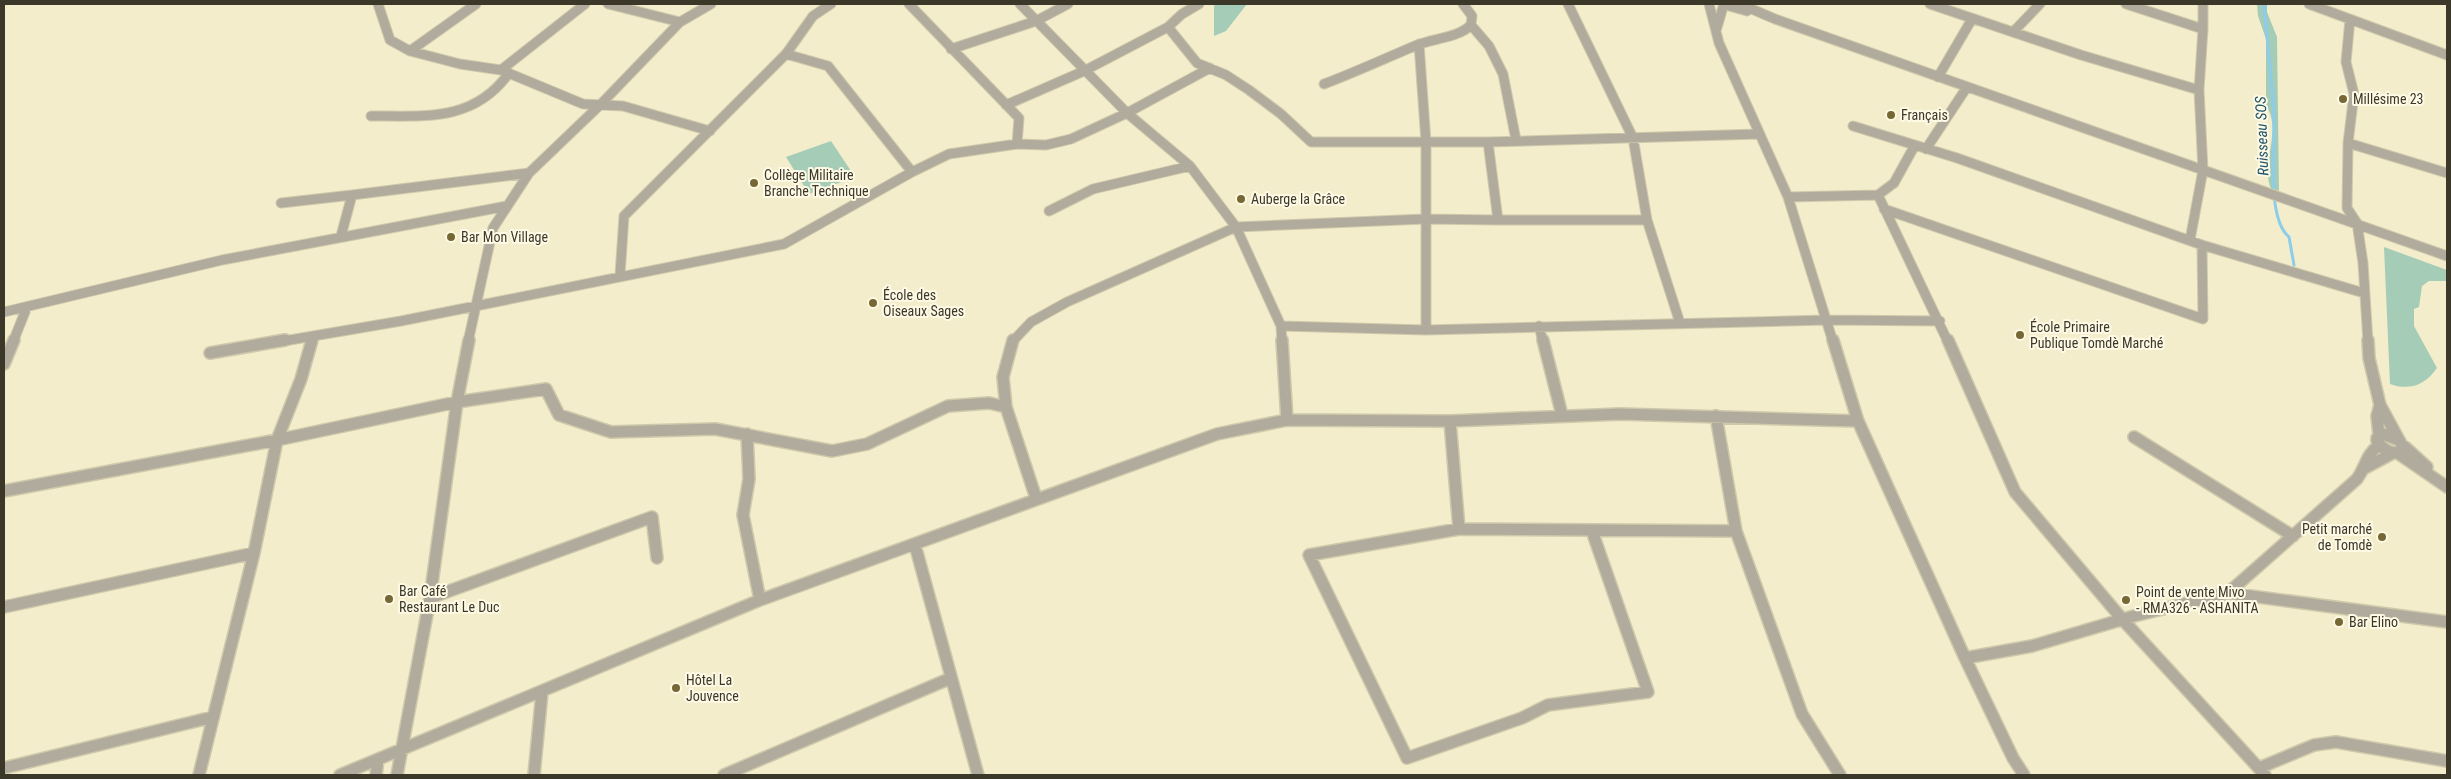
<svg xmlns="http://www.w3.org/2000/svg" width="2451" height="779" font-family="'Roboto Condensed',sans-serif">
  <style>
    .green { fill: #a4ccb7 }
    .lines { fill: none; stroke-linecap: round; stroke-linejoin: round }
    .stream { stroke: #8ccdeb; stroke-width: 3 }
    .minor-far1-casing { stroke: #cfc9ab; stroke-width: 11 }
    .minor-casing { stroke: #cfc9ab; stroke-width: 14 }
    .minor-far1 { stroke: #b1ab9d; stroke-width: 9 }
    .minor { stroke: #b1ab9d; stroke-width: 11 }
    .poi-dot { fill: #756835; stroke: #fefae6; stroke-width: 2 }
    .labels { text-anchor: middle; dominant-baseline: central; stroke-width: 4; stroke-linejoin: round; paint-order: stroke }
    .poi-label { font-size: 14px; fill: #3b382a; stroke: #fefae6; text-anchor: start }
    .water-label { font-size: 15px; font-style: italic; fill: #21556b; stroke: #fefae6 }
  </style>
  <rect width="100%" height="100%" fill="#f4edcb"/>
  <path class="green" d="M1216,4H1247L1226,31L1214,36V6Z
    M2257,4H2267V12L2277,37L2279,191L2271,189C2260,162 2283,130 2266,106V39L2258,16Z
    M831,141L855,177L809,194L786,157Z
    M2384,247L2447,270V281H2429L2422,286L2419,307L2414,309V326L2437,368C2425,385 2410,391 2390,384Z"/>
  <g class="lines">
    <path class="stream" d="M2264,4C2267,42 2272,80 2274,118C2275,147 2266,218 2289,237L2294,265"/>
    <defs>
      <path id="minor-far1" d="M378,4L390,40L410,51L460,64L501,70L583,104L623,106L710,131
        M608,4L680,22
        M909,4L1019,118L1017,144
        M1020,4L1127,113L1190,166L1236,227L1281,326L1282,342
        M1199,4L1182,14L1168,27L1197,63L1226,75L1249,90L1281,114L1311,142H1488L1760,134
        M1463,4L1472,16L1471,25L1489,46L1503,74L1516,140
        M1568,4L1633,138L1647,220L1680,323
        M1709,4L1719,43L1788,197L1833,342
        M1740,4L1775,19C1999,99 2223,176 2447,256
        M1930,4L2081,55L2199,90
        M2126,4L2203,29L2199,90L2203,170L2190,240
        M2203,4V29
        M2309,4L2447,55
        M1729,6L1747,11
        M2350,19L2346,62L2354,94L2348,143L2347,208L2357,223L2363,263L2368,342
        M1716,31L1723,7
        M2014,31L2040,4
        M1419,44L1426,142V330
        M951,49L1036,21L1068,4
        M410,51L476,4
        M786,54L828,66L912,172
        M501,70L585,4
        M1938,77L1972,19
        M1324,84C1356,72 1386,58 1417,45C1434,38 1458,38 1471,25
        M1006,105L1084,71L1168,27
        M371,116C425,116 474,122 509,73
        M1853,126L1957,158L2202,245L2364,293
        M2348,143L2447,173
        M1926,149L1967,87
        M352,195L529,173
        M1878,195L1948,342
        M1788,197L1878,195L1894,183L1915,145
        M281,203L352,195L341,236
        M1884,209L2203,319L2202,245
        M1049,211L1093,189L1190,166
        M1498,220H1647
        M620,275L624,216L786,54L813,16L831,4
        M4,312L222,260L507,206
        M1281,326L1426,330L1827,320L1940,321
        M1539,326L1543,342
        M13,342L27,307
        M278,342L401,321L784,244L912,172L949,154L1017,144L1046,145L1071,139L1127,113L1210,68
        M312,342L313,337
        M468,342L493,228L529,173L600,105L680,22L711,4
        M1012,342L1031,322L1067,302L1236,227L1425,219L1498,220L1488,142"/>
      <path id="minor" d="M1013,340L1003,377L1006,407L1036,498
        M1282,340L1287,420
        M1543,340L1562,415
        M1948,340L2015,492L2123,620L2265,775
        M2368,340L2369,358L2380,405L2405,451C2393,456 2384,451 2377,441V438L2383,434L2399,440
        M210,353L285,340
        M4,364L14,340
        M1716,416L1736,531L1802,714L1840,775
        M1450,421L1459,529
        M1858,421L1965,658L2013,758L2024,775
        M747,434L749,479L743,515L760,600
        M2379,435L2377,416L2380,405
        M2134,437L2293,536
        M2405,447L2427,467
        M2399,454L2447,487
        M2365,468L2393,453
        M4,491L277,440L457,402L546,389L559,415L611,432L715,429L832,451L867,444L948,406L989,403L1006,407
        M1592,531L1648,692L1548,705L1522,718L1407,758L1309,555L1459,529L1736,531
        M915,545L978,775
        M2228,593L2447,622
        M430,598L652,517L657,558
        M4,607L254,553
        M1965,658L2032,646L2134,616L2228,593L2357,479C2367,465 2365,456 2379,445
        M4,768L213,717
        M2259,768L2314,745L2336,742L2447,761
        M199,775L254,553L277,440L301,379L312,340
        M340,775L760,600L1217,434L1287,420L1450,421L1620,414L1858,421L1833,340
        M376,775L378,760
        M397,775L430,598L457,402L469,340
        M534,775L542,692
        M724,775L951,678"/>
    </defs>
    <use href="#minor-far1" class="minor-far1-casing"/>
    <use href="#minor" class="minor-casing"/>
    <use href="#minor-far1" class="minor-far1"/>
    <use href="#minor" class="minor"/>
  </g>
  <g class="poi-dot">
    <circle cx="2343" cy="99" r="5"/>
    <circle cx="1891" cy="115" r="5"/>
    <circle cx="754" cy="183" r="5"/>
    <circle cx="1241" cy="199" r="5"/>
    <circle cx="451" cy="237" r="5"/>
    <circle cx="873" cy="303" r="5"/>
    <circle cx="2020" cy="335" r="5"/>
    <circle cx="2382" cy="537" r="5"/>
    <circle cx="389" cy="599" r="5"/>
    <circle cx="2126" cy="600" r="5"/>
    <circle cx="2339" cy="622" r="5"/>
    <circle cx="676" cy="688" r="5"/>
  </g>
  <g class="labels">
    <g class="poi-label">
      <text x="2353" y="99">Millésime 23</text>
      <text x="1901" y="115">Français</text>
      <text x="764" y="175">Collège Militaire<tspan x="764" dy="16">Branche Technique</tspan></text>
      <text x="1251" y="199">Auberge la Grâce</text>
      <text x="461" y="237">Bar Mon Village</text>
      <text x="883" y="295">École des<tspan x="883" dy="16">Oiseaux Sages</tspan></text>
      <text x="2030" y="327">École Primaire<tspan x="2030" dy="16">Publique Tomdè Marché</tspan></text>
      <text x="2372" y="529" text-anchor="end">Petit marché<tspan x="2372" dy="16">de Tomdè</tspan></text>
      <text x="399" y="591">Bar Café<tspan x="399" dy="16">Restaurant Le Duc</tspan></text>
      <text x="2136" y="592">Point de vente Mivo<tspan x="2136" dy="16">- RMA326 - ASHANITA</tspan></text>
      <text x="2349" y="622">Bar Elino</text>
      <text x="686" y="680">Hôtel La<tspan x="686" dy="16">Jouvence</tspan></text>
    </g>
    <g class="water-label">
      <text transform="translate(2262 136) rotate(-92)">Ruisseau SOS</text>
    </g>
  </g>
  <rect width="2451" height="779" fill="none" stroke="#3b382a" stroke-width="10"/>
</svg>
